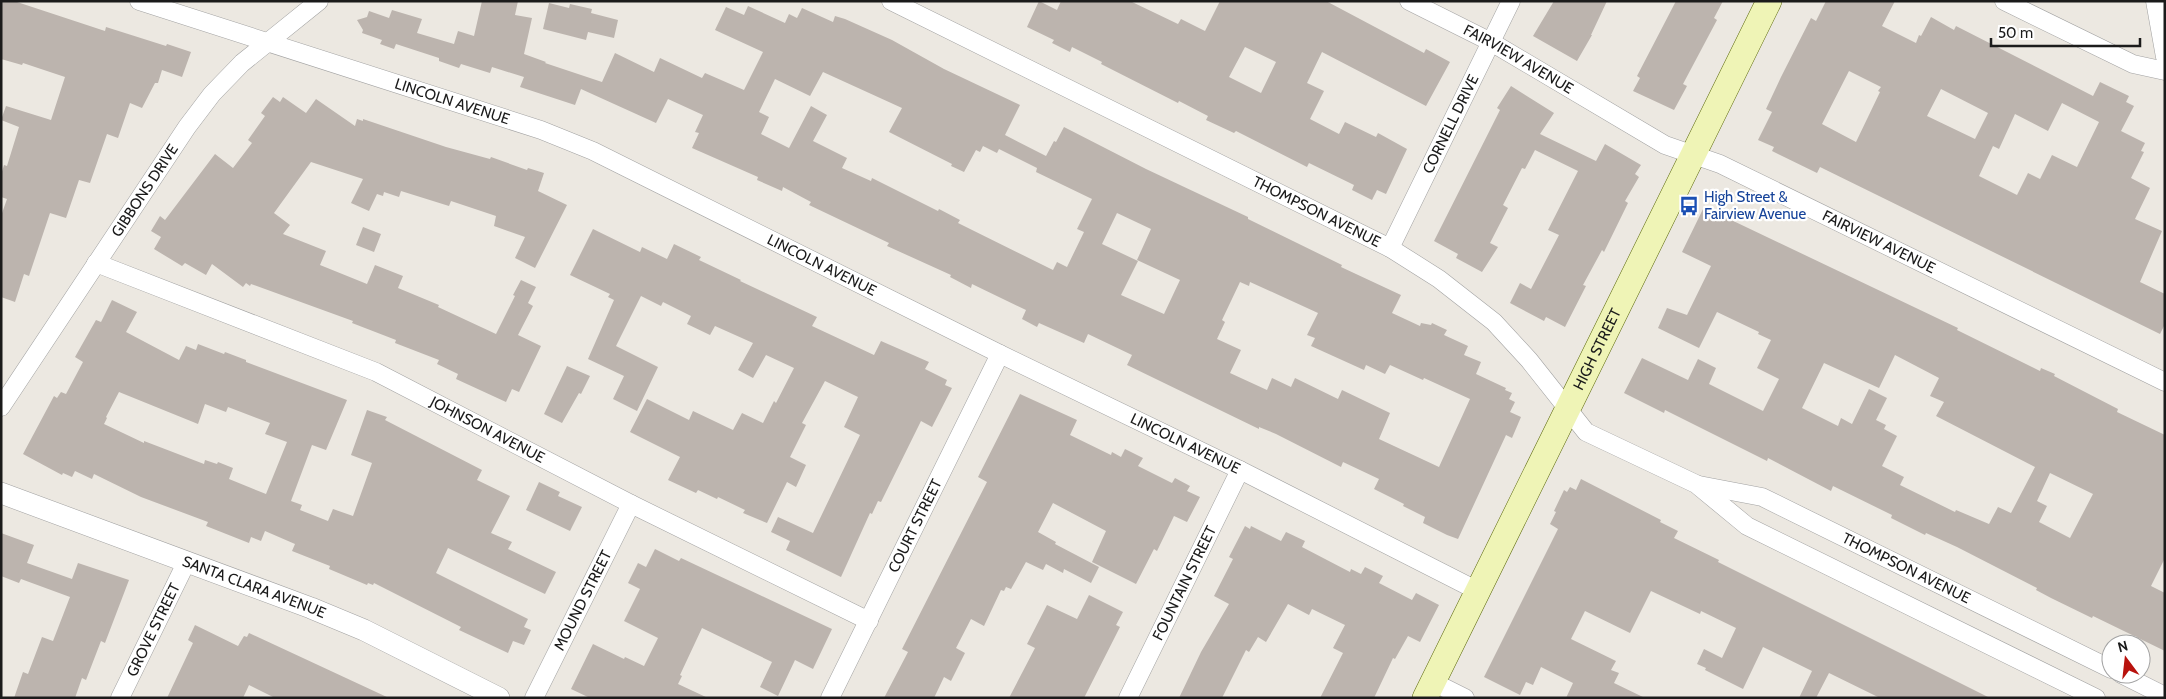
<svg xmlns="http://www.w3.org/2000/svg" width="2166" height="699" font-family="Cabin,sans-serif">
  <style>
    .building { fill: #bcb4ae; fill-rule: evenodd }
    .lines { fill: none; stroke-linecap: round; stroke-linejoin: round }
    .minor-casing { stroke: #a2a2a2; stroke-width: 19 }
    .tertiary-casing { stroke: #a2a2a2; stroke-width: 22 }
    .secondary-casing { stroke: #5b680b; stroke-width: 26 }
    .minor { stroke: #fff; stroke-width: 18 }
    .tertiary { stroke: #fff; stroke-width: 21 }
    .secondary { stroke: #eff4b6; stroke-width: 25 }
    .labels { text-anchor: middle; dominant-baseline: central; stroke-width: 4.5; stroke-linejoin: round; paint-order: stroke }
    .street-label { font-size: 15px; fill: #1b1b1b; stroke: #fff }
    .transit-label { font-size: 15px; fill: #164399; stroke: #fff; text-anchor: start }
  </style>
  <rect width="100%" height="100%" fill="#ece8e1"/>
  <path class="building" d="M1,1H14L105,31L106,27L166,46L167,44L191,52L182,77L162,70L158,83H155L142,108L130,103L118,138L107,134L90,183L79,180L66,218L50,213L29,276L24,274L15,302L1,297V216L7,199L1,197V175L4,165L7,166L19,127L1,120L6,106L51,120L65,77L23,63L22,65L1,59Z
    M482,1H518L515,15L532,18L524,54L546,62L545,63L602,82L615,53L654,72L660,58L702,78L705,73L744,90L763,52L715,30L726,7L744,15L748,6L785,23L789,14L797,18L802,8L833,22L835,16L845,19L892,40L944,69L1020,105L1005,135L1046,156L1054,141L1056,142L1064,127L1146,169L1248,217V219L1342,265L1341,267L1401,295L1392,313L1420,326L1421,323L1431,325L1432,323L1447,330L1444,335L1468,346L1464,355L1481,362L1476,374L1506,388L1505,390L1512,393L1509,399L1515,402L1510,412L1521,417L1512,438L1506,435L1458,539L1447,535L1423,523L1425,517L1403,506L1404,504L1374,489L1379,479L1343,462L1341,467L1276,434L1259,427V429L1127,365L1132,355L1088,334L1084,343L1039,323L1037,327L1022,319L1026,310L972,284L971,288L950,277L951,275L887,246L889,243L809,205L811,202L783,187L782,191L757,180L758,177L692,148L699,133L695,132L703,115L668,99L656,123L581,89L575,105L520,87L524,77L492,67L490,73L461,64L459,68L439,61V58L396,44L394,49L380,44L382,40L362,33L363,30L357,20L367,17L369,11L389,18L392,10L422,19L417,33L454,44L458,31L474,36ZM823,72L902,108L889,132L952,164L951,166L964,172L976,150L980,152L983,146L997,153L999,149L1037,168L1036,172L1092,199L1077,229L1084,232L1067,267L1057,262L1053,270L958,223L960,220L939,209L938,211L872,178L871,181L842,168L847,158L813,141L827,115L811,106L789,148L761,134L769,117L759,112L775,79L810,96ZM1117,213L1151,229L1137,260L1180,280L1164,314L1121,295L1138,261L1102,244ZM1240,282L1249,286L1250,282L1318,313L1307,335L1315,338L1311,346L1364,370L1366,365L1385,374L1390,365L1423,380L1424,378L1470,399L1439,467L1379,439L1390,413L1342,390L1338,399L1295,378L1291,387L1272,378L1267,390L1230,373L1241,350L1217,339L1225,322L1222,320Z
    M1039,1L1057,10L1061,1H1130L1178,24L1181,19L1205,31L1220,1H1326L1424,53L1426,49L1450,62L1426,106L1322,52L1307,83L1324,91L1310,119L1339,134L1345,122L1376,137L1378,133L1407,149L1386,194L1377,190L1372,200L1352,190L1354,185L1309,163L1307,167L1236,131L1234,133L1206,120L1208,116L1179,101L1178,103L1101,64L1102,62L1072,47L1070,52L1052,43L1054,40L1027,27ZM1245,47L1276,62L1261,93L1229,77Z
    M1554,1H1607L1591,35H1592L1577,61L1533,36Z
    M1676,1H1723L1714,18L1717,20L1683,84L1687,86L1674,110L1633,91L1640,78L1637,76Z
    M1826,1H1895L1882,26L1916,43L1919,35L1921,36L1931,17L1954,30L1956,26L2093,96L2100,82L2129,96L2126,102L2134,106L2121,131L2145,143L2141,151L2144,152L2131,178L2150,188L2135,219L2162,231L2140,282L2165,294V324L2160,334L1820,167L1817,173L1772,151L1774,147L1758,140L1772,112L1766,109L1781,77L1811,18L1816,21ZM1849,71L1881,87L1878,91L1880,92L1856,142L1822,124ZM1941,89L1988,113L1975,139L1927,116ZM2062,103L2099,122L2077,167L2052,155L2040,179L2028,173L2017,195L1979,176L1993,146L1999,149L2015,114L2048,131Z
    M549,3L569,8L570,4L592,9L591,13L618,20L614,38L588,32L586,40L543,29Z
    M1511,86L1554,113L1540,134L1596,161L1605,144L1641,165L1635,174L1639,177L1625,201L1628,203L1604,252L1602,250L1583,285L1586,286L1565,327L1546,317L1544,321L1510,303L1520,283L1531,289L1559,235L1548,230L1578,171L1535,150L1525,169L1522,168L1503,205L1508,208L1490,243L1498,247L1482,272L1456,258L1458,254L1434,241L1500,110L1497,108Z
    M273,97L280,102L283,97L306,113L316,99L355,126L357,119L363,121V119L446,147L490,159L491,157L527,170L528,168L544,173L538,191L567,205L535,268L515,258L525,237L494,226L496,216L451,201L449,206L401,191L399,197L384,192L383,196L377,194L369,211L351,203L363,179L311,162L274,213L290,225L283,234L326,251L320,265L367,284L375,265L403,276L398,288L439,305L438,307L496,334L515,296L513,295L521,280L536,287L528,303L533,306L518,335L541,346L519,392L512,389L506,402L456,379L458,374L437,364L439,360L395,343L396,340L352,323L353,321L251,284L250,286L246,283L243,287L212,264L206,275L185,263L182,266L154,249L161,237L151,231L160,216L165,220L215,154L233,168L252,143L248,140L265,116L261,113Z
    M1704,207L1958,328L1957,330L2040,371L2041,368L2055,374L2054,376L2118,409L2117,412L2165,435V558L2151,586L2165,593V651L2093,616L2092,618L2051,598L2036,590L2037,588L1957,547L1926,533L1925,535L1891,518L1892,515L1833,486L1831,491L1768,458L1767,461L1665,410L1664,413L1624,393L1642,358L1688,380L1698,359L1716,368L1709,384L1763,411L1779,379L1757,368L1771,340L1758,334L1759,332L1717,312L1699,348L1658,328L1667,308L1687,315L1711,266L1682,252ZM1895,355L1939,378L1930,396L1944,402L1936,416L2035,467L2011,513L1998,507L1989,524L1956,510L1955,512L1900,485L1904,477L1882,466L1897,436L1884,429L1886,425L1876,420L1887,398L1869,389L1852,424L1841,418L1838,426L1802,408L1824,363L1879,388ZM2050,473L2093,494L2070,538L2039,522L2047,506L2037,501Z
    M363,227L381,234L374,252L356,245Z
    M593,229L640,252L642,247L667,259L674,244L701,257L699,260L741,280L740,281L817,317L812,326L874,355L881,341L929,362L925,369L947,380L945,385L952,388L932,427L921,421L881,502L878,501L872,514L870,513L841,577L786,550L790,541L771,532L778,517L813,533L860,435L844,427L858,397L825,381L802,423L806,425L790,457L806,465L796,487L787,482L767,523L743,513L745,510L718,497L717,499L698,490L696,493L668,480L680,457L630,432L647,399L689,420L693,411L733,430L742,413L763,423L774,401L776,403L794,368L766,355L753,378L738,370L753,343L715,326L710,335L687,324L691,316L663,302L661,306L641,296L616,346L658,367L637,411L613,399L624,376L588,359L614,300L608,297L610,294L570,275Z
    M112,300L137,312L126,332L179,360L186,346L196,350L198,344L224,354L225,352L246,360V362L347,400L326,450L312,445L291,501L302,505L300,510L328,521L333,509L353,516L372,463L351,455L367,410L387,417L385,420L482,470L477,480L510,496L491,533L512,542L508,549L556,572L545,594L448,548L436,573L528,619L524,627L531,630L524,645L513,641L508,653L459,630L461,627L374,583L373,585L368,583L367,585L329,569L330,566L292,551L295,544L265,531L261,541L251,537L249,543L206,526L208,522L141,497L94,474L92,479L75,471L72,477L63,473L62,475L23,454L54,396L57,398L61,392L66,394L83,362L75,357L96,320L101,322ZM119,392L198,424L205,404L226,412L228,407L270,423L265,434L287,442L266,494L229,479L233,468L218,462L217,464L205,460L204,464L144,441V443L104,424L107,418L106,417Z
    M567,366L590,376L581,394L579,393L562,423L544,414Z
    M1020,394L1077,420L1070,435L1111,455L1112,452L1121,457L1125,449L1143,458L1138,466L1172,483L1175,478L1190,486L1187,491L1200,497L1187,522L1174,516L1157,551L1154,549L1136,584L1092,562L1106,531L1053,503L1038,532L1056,542L1055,544L1099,567L1091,583L1064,569L1063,573L1046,564L1043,570L1026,562L1011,589L1006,587L1004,591L1001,590L984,626L971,619L956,648L965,653L951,681L944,677L934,698H884L908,652L902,649L987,482L978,477Z
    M1581,479L1661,520L1660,522L1678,531L1674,538L1719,560L1718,562L1990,698H1880L1829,673L1816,698H1799L1812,671L1763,647L1743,689L1705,670L1706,668L1697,664L1704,649L1722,658L1736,628L1701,611L1700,614L1651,591L1630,633L1585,611L1571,639L1616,661L1611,670L1619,673L1614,683L1645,698H1566L1573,683L1541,667L1533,685L1526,682L1520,695L1484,677L1558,529L1550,524L1556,512L1554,511L1564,490L1567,492L1570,487L1576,490Z
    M539,482L560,492L558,496L582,507L570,531L526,510Z
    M1245,526L1250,529L1251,526L1281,541L1286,532L1305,541L1302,547L1350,572L1351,569L1361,574L1365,567L1383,576L1379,583L1412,600L1416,593L1439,605L1420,642L1408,636L1395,659L1393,658L1374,698H1320L1343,653L1333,648L1345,625L1312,609L1309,615L1288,604L1266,642L1258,637L1249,652L1246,650L1222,698H1179L1201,652L1229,604L1214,596L1233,559L1229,557Z
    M1,533L34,545L27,563L72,579L78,563L129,580L105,643L101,641L86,680L82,678L75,698H14L23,672L28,674L42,637L53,641L70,597L21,579L19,583L1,576Z
    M655,549L679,561L681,558L832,629L813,669L795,660L778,696L760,687L772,662L702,628L680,675L682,676L678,684L708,698H590L571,689L593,644L624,659L625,657L644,666L658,638L624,621L640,589L628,583L638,563L646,567Z
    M1089,595L1123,612L1116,625L1120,627L1084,698H1009L1035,648L1027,644L1047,605L1077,619Z
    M195,625L238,646L244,636L247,637L249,633L389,698H275L249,685L243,698H167L193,643L188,640Z"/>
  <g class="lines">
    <defs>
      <g id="minor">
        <path id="s1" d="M139,1L541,130L593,151L1000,354L1240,470L1478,591"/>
        <path id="s2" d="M891,1L1390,248L1439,279L1494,322L1529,360L1586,432L1696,484L1747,526L2096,698"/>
        <path id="s3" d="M1409,1L1491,42L1665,145L1720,164L2165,382"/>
        <path d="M2004,1L2133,64L2165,71"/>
        <path d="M2155,1L2165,57"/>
        <path id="s4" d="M1390,248L1511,1"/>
        <path id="s5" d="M96,263L376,372L631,504L869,621"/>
        <path id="s6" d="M1,407L187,127L212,94L242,63L319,1"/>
        <path id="s7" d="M1699,485L1762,497L2111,669"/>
        <path d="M2121,674L2165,696"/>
        <path d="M1433,682L1465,698"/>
        <path id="s8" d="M120,698L187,561"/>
        <path id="s9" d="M534,698L631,504"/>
        <path id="s10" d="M830,698L1000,354"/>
        <path id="s11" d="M1128,698L1240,470"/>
      </g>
      <g id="tertiary">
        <path id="s12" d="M1,493L311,608L364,630L499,698"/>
      </g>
      <g id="secondary">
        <path id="s13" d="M1425,698L1769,1"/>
      </g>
    </defs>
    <use href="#minor" class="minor-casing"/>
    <use href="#tertiary" class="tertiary-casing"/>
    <use href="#secondary" class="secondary-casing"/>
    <use href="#minor" class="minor"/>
    <use href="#tertiary" class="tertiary"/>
    <use href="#secondary" class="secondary"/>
  </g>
  <defs>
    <symbol id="bus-bare" viewBox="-9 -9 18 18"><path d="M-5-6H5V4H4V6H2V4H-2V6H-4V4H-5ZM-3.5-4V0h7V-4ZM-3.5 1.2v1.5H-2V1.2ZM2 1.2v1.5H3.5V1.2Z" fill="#1a4fb4" stroke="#fff" stroke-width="2.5" paint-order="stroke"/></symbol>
  </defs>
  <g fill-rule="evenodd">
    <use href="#bus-bare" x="1675" y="192" width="28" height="28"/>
  </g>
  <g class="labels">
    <g class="street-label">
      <text stroke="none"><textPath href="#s3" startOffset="124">FAIRVIEW AVENUE</textPath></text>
      <text stroke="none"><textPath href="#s1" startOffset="329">LINCOLN AVENUE</textPath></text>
      <text stroke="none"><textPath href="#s4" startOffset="138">CORNELL DRIVE</textPath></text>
      <text stroke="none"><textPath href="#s6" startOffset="260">GIBBONS DRIVE</textPath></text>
      <text stroke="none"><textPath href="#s2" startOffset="475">THOMPSON AVENUE</textPath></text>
      <text stroke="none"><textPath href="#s3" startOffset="529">FAIRVIEW AVENUE</textPath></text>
      <text stroke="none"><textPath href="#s1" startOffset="734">LINCOLN AVENUE</textPath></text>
      <text stroke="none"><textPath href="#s13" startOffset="389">HIGH STREET</textPath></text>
      <text stroke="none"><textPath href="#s5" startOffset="426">JOHNSON AVENUE</textPath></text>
      <text stroke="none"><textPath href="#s1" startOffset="1139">LINCOLN AVENUE</textPath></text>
      <text stroke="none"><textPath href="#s10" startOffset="192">COURT STREET</textPath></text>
      <text stroke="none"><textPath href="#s7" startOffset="225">THOMPSON AVENUE</textPath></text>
      <text stroke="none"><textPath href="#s11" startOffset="128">FOUNTAIN STREET</textPath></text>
      <text stroke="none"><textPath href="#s12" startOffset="270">SANTA CLARA AVENUE</textPath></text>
      <text stroke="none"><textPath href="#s9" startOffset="109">MOUND STREET</textPath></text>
      <text stroke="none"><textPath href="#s8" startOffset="76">GROVE STREET</textPath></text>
    </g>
    <g class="transit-label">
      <text x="1704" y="197">High Street &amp;<tspan x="1704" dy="17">Fairview Avenue</tspan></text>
    </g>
  </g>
  <rect width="2166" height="699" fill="none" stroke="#1b1b1b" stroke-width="5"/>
  <g transform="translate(2126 659) rotate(345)"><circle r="24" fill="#ffffff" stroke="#a4a4a4"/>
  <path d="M0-4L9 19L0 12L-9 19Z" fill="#b8120d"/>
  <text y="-8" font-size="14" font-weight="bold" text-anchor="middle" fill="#1b1b1b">N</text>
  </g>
  <path d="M1991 38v8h149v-8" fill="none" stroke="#1b1b1b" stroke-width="2.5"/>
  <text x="1998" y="38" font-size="15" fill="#1b1b1b" stroke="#ffffff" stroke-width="4" paint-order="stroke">50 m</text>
</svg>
